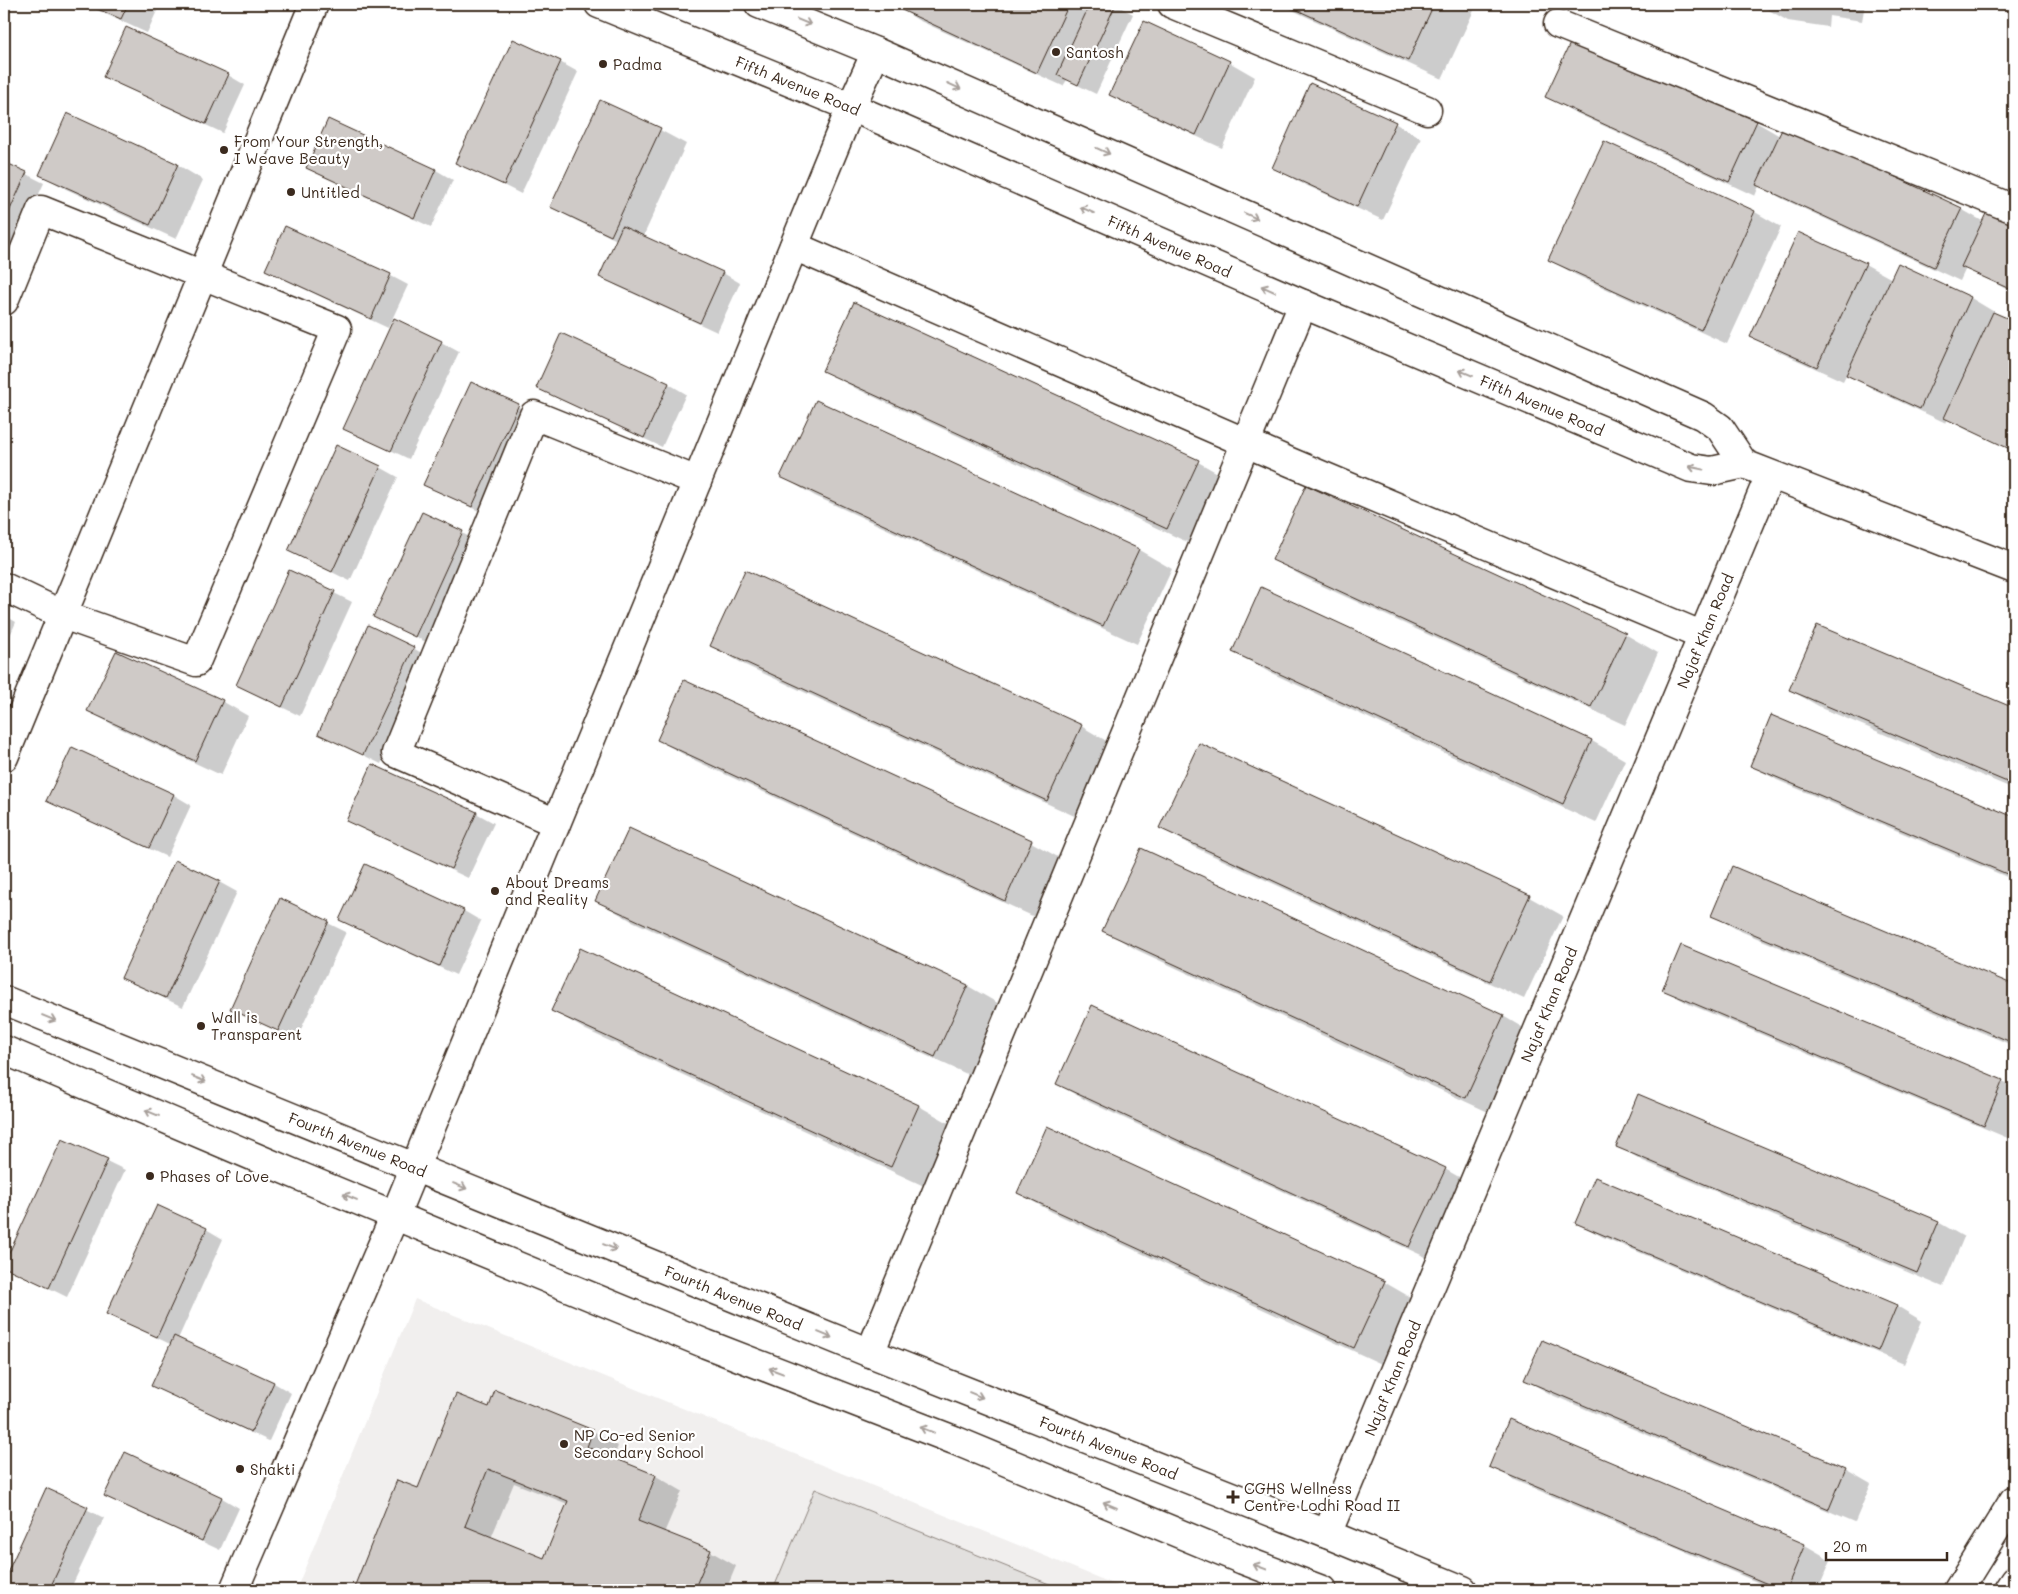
<svg xmlns="http://www.w3.org/2000/svg" width="2018" height="1594" font-family="Mali,sans-serif">
  <style>
    .built { fill: #f1efee }
    .green { fill: #e2e0de; stroke: #8e857e }
    .shadow { fill: #0003; fill-rule: evenodd }
    .building { fill: #cfcac7; stroke: #3b2a1e; fill-rule: evenodd }
    .lines { fill: none; stroke-linecap: round; stroke-linejoin: round }
    .minor-casing { stroke: #3b2a1e; stroke-width: 31 }
    .tertiary-casing { stroke: #3b2a1e; stroke-width: 31 }
    .secondary-casing { stroke: #3b2a1e; stroke-width: 31 }
    .trunk-casing { stroke: #3b2a1e; stroke-width: 31 }
    .minor { stroke: #fff; stroke-width: 28 }
    .tertiary { stroke: #fff; stroke-width: 28 }
    .secondary { stroke: #fff; stroke-width: 28 }
    .trunk { stroke: #fff; stroke-width: 28 }
    .oneway { stroke: #a79f9a }
    .poi-dot { fill: #3b2a1e; stroke: #fff; stroke-width: 2 }
    .labels { text-anchor: middle; dominant-baseline: central; stroke-width: 4.5; stroke-linejoin: round; paint-order: stroke }
    .poi-label { font-size: 15px; fill: #3b2a1e; stroke: #fff; text-anchor: start }
    .street-label { font-size: 15px; fill: #3b2a1e; stroke: #fff }
  </style>
  <rect width="100%" height="100%" fill="#fff"/>
  <filter id="ink" filterUnits="userSpaceOnUse"><feTurbulence type="fractalNoise" baseFrequency=".02" numOctaves="2"/><feDisplacementMap in="SourceGraphic" scale="10" xChannelSelector="R" yChannelSelector="G"/><feConvolveMatrix kernelMatrix="1 2 1 2 8 2 1 2 1" color-interpolation-filters="sRGB"/></filter>
  <g filter="url(#ink)">
    <path class="built" d="M415,1299L1128,1590H296Z"/>
    <path class="green" d="M815,1489L1064,1590H773Z"/>
    <path class="shadow" d="M84,4H160L147,33Z
      M893,4H1114L1133,14L1096,94L1067,80L1063,86L918,20Z
      M1279,4H1477L1442,79Z
      M1758,4H1865L1862,21L1829,16L1828,27L1788,21Z
      M1573,38L1756,122L1780,136L1961,209L1984,222L2014,220V293L1966,268L1960,281L1783,199L1759,186L1755,196L1572,111L1546,96Z
      M560,62L578,72L521,194L457,162Z
      M1229,62L1255,77L1222,148L1137,109L1111,95Z
      M228,75L245,85L223,133L122,86L105,76Z
      M1311,85L1396,124L1421,138L1383,220L1299,182L1274,167Z
      M601,102L660,130L686,144L643,237L723,273L740,283L717,332L617,286L600,276L617,240L577,221L551,207Z
      M68,115L178,165L203,180L176,239L66,189L40,174Z
      M329,121L436,170L453,180L431,227L324,177L307,168Z
      M1604,143L1755,212L1781,227L1727,344L1576,275L1550,260Z
      M4,163L44,183L4,270Z
      M285,227L391,276L408,285L388,328L283,279L266,269Z
      M1865,264L1892,279L1899,265L1971,298L1996,313V314L2014,323V449L1971,429V432L2014,452L1971,432L1948,419L1946,423L1873,389L1847,373L1843,381L1777,351L1752,336Z
      M562,335L669,384L686,394L662,447L555,397L538,388Z
      M441,342L459,352L409,459L345,428Z
      M823,370L1198,462L1232,481L1200,548L857,389Z
      M471,383L536,416L489,516L425,485Z
      M380,467L398,477L350,581L289,551Z
      M782,477L1139,550L1172,569L1137,644L815,496Z
      M423,514L480,542L432,645L375,617Z
      M1273,559L1625,634L1658,653L1625,725L1307,579Z
      M290,571L352,602L300,716L237,685Z
      M746,571L1081,726L1115,746L1081,819L745,665L712,646Z
      M1262,589L1592,741L1625,760L1596,823L1267,671L1233,652Z
      M4,615L16,622L4,649Z
      M1817,626L2014,709V789L1824,709L1790,690Z
      M413,648L430,658L381,764L319,733Z
      M685,682L1031,842L1065,861L1039,919L692,759L658,740Z
      M222,701L248,716L221,775L115,726L89,711Z
      M1772,716L2014,818V880L1777,780L1751,765Z
      M72,748L174,795L191,805L167,857L65,810L48,801Z
      M373,766L476,813L494,823L468,878L365,830L348,820Z
      M1161,828L1529,897L1563,916L1524,999L1194,847Z
      M1141,849L1503,1016L1537,1036L1499,1117L1137,950L1104,930Z
      M366,866L464,911L481,921L456,975L358,929L341,919Z
      M1733,867L2014,986V1046L1738,930L1712,915Z
      M219,882L237,892L183,1007L140,987L123,978Z
      M281,900L346,932L296,1040L232,1008Z
      M597,901L968,986L1001,1005L969,1075L630,920Z
      M1682,946L2003,1082L2014,1088V1130L2010,1139L1689,1004L1663,989Z
      M580,950L919,1106L952,1125L924,1186L586,1030L553,1011Z
      M1057,1084L1445,1169L1478,1188L1443,1265L1091,1103Z
      M63,1140L125,1170L67,1297L4,1266Z
      M1618,1146L1938,1222L1964,1237L1943,1287L1643,1161Z
      M1595,1179L1897,1306L1922,1321L1904,1364L1603,1237L1577,1223Z
      M1018,1193L1384,1282L1417,1301L1388,1367L1052,1212Z
      M206,1229L223,1239L178,1339L274,1383L291,1393L269,1441L170,1395L153,1385L172,1345L108,1314Z
      M1526,1380L1845,1469L1871,1484L1855,1522L1552,1395Z
      M490,1409L593,1431L618,1446L613,1459L656,1476L682,1491L664,1533L710,1551L736,1566L726,1590H354L398,1482L419,1490ZM514,1483L568,1504L545,1559L491,1538Z
      M1510,1420L1805,1545L1831,1560L1818,1590H1776L1516,1481L1490,1466Z
      M125,1454L222,1498L239,1508L220,1550L123,1505L106,1496Z
      M46,1489L104,1518L70,1590H6L4,1589V1583Z"/>
    <path class="building" d="M86,4H128L121,19Z
      M892,4H1069L1037,73L891,5Z
      M1090,4H1116L1078,85L1057,75Z
      M1284,4H1434L1408,61Z
      M1763,4H1795L1794,8Z
      M1144,21L1230,61L1196,135L1109,95Z
      M126,27L229,74L206,124L103,77Z
      M1573,37L1757,121L1729,182L1545,97Z
      M513,39L561,61L504,185L455,163Z
      M1310,83L1396,122L1357,207L1272,168Z
      M600,100L661,128L611,236L550,207Z
      M67,113L178,164L150,225L39,175Z
      M328,119L436,169L414,218L306,168Z
      M1784,125L1962,208L1934,267L1756,185Z
      M1604,141L1755,211L1701,330L1548,260Z
      M4,162L27,172L4,223Z
      M1989,207L2014,219V291L1961,267Z
      M285,226L391,274L371,319L265,270Z
      M622,226L723,272L700,323L599,277Z
      M1798,232L1866,263L1817,367L1750,337Z
      M1898,263L1971,297L1920,409L1846,375Z
      M854,302L1199,460L1167,529L822,371Z
      M1993,312L2014,321V451L1944,418Z
      M394,318L442,341L391,451L343,429Z
      M561,333L669,383L644,438L536,388Z
      M471,382L519,404L472,507L423,485Z
      M816,400L1139,549L1103,626L780,477Z
      M336,445L381,466L332,572L288,551Z
      M1306,485L1626,633L1591,707L1272,560Z
      M422,512L463,531L415,637L373,617Z
      M289,570L335,591L282,707L236,685Z
      M745,570L1082,725L1047,801L710,646Z
      M1261,587L1592,740L1563,804L1232,652Z
      M368,625L414,647L363,755L318,734Z
      M1817,625L2014,708V785L1789,690Z
      M116,651L223,700L195,761L87,711Z
      M684,680L1032,840L1005,901L657,740Z
      M1771,715L2014,817V877L1750,766Z
      M1199,743L1530,895L1490,981L1159,828Z
      M72,747L174,794L149,848L46,801Z
      M372,764L477,812L451,869L346,821Z
      M629,828L968,985L935,1057L595,901Z
      M1141,848L1504,1015L1466,1098L1102,931Z
      M175,860L220,881L166,998L121,978Z
      M365,864L464,910L439,966L339,920Z
      M1732,866L2014,985V1035L2011,1042L1711,916Z
      M280,898L329,921L278,1031L230,1009Z
      M1681,945L2003,1080L1984,1126L1662,990Z
      M580,948L919,1105L891,1167L551,1011Z
      M1092,1005L1446,1168L1409,1247L1056,1084Z
      M1638,1094L1939,1221L1917,1273L1616,1147Z
      M1047,1126L1385,1281L1354,1348L1017,1193Z
      M62,1139L108,1159L49,1288L4,1267V1264Z
      M1595,1177L1897,1305L1878,1351L1575,1223Z
      M157,1205L207,1228L157,1337L106,1314Z
      M174,1336L274,1382L251,1432L151,1386Z
      M1542,1340L1846,1468L1829,1509L1524,1380Z
      M495,1390L593,1430L587,1447L656,1475L638,1521L711,1550L694,1590H353L397,1480L418,1488L456,1394L489,1407ZM488,1469L568,1501L544,1558L465,1526Z
      M1509,1419L1805,1544L1786,1590H1782L1489,1467Z
      M125,1452L222,1497L202,1541L104,1496Z
      M46,1488L88,1507L49,1590H5L4,1580Z"/>
    <g class="lines">
      <defs>
        <g id="minor">
          <path d="M1172,4L1427,110"/>
          <path d="M1558,24L2014,209"/>
          <path d="M794,246L1290,462L1703,636"/>
          <path d="M4,301L41,210L337,329L196,662L63,615L4,587"/>
          <path d="M4,757L314,4"/>
          <path d="M556,823L396,753L534,415L697,481"/>
          <path d="M870,1353L1303,304"/>
          <path id="s1" d="M1327,1534L1770,475"/>
          <path d="M234,1590L395,1215L851,107L876,52"/>
        </g>
        <g id="tertiary">
          <path id="s2" d="M599,4L851,107L1303,304L1691,468L1712,471L1744,464L2014,569"/>
          <path d="M759,4L876,52L1703,416L1720,428L1744,464"/>
          <path d="M1958,1590L2014,1500"/>
        </g>
        <g id="secondary">
          <path id="s3" d="M4,1000L870,1353L1327,1534L1463,1590"/>
          <path d="M4,1050L304,1178L706,1344L954,1440L1243,1560L1322,1590"/>
        </g>
        <path id="trunk" d="M2008,1590L2014,1581"/>
      </defs>
      <use href="#minor" class="minor-casing"/>
      <use href="#tertiary" class="tertiary-casing"/>
      <use href="#secondary" class="secondary-casing"/>
      <use href="#trunk" class="trunk-casing"/>
      <use href="#minor" class="minor"/>
      <use href="#tertiary" class="tertiary"/>
      <use href="#secondary" class="secondary"/>
      <use href="#trunk" class="trunk"/>
    </g>
    <defs><path id="oneway-shaft" d="M-6 0H5M1.5-3L5.5 0L1.5 3" fill="none" stroke-width="1.6" stroke-linecap="round" stroke-linejoin="round" transform="scale(1.25)"/></defs>
    <g class="oneway">
      <use href="#oneway-shaft" transform="translate(804 22) rotate(22)"/>
      <use href="#oneway-shaft" transform="translate(954 86) rotate(24)"/>
      <use href="#oneway-shaft" transform="translate(1103 151) rotate(24)"/>
      <use href="#oneway-shaft" transform="translate(1087 210) rotate(-156)"/>
      <use href="#oneway-shaft" transform="translate(1251 216) rotate(24)"/>
      <use href="#oneway-shaft" transform="translate(1268 289) rotate(-156)"/>
      <use href="#oneway-shaft" transform="translate(1466 373) rotate(-157)"/>
      <use href="#oneway-shaft" transform="translate(1696 468) rotate(-168)"/>
      <use href="#oneway-shaft" transform="translate(49 1018) rotate(22)"/>
      <use href="#oneway-shaft" transform="translate(199 1079) rotate(22)"/>
      <use href="#oneway-shaft" transform="translate(152 1113) rotate(-157)"/>
      <use href="#oneway-shaft" transform="translate(460 1186) rotate(22)"/>
      <use href="#oneway-shaft" transform="translate(350 1197) rotate(-158)"/>
      <use href="#oneway-shaft" transform="translate(610 1247) rotate(22)"/>
      <use href="#oneway-shaft" transform="translate(825 1335) rotate(22)"/>
      <use href="#oneway-shaft" transform="translate(776 1371) rotate(-159)"/>
      <use href="#oneway-shaft" transform="translate(976 1395) rotate(22)"/>
      <use href="#oneway-shaft" transform="translate(927 1430) rotate(-159)"/>
      <use href="#oneway-shaft" transform="translate(1110 1505) rotate(-157)"/>
      <use href="#oneway-shaft" transform="translate(1260 1567) rotate(-159)"/>
    </g>
  </g>
  <g class="poi-dot">
    <circle cx="1056" cy="52" r="5"/>
    <circle cx="603" cy="64" r="5"/>
    <circle cx="224" cy="150" r="5"/>
    <circle cx="291" cy="192" r="5"/>
    <circle cx="495" cy="891" r="5"/>
    <circle cx="201" cy="1026" r="5"/>
    <circle cx="150" cy="1176" r="5"/>
    <circle cx="564" cy="1444" r="5"/>
    <circle cx="240" cy="1469" r="5"/>
    <path d="M1230.5 1489.5h5v5h5v5h-5v5h-5v-5h-5v-5h5z"/>
  </g>
  <g class="labels">
    <g class="poi-label">
      <text x="1066" y="52">Santosh</text>
      <text x="613" y="64">Padma</text>
      <text x="234" y="141">From Your Strength,<tspan x="234" dy="17">I Weave Beauty</tspan></text>
      <text x="301" y="192">Untitled</text>
      <text x="505" y="882">About Dreams<tspan x="505" dy="17">and Reality</tspan></text>
      <text x="211" y="1017">Wall is<tspan x="211" dy="17">Transparent</tspan></text>
      <text x="160" y="1176">Phases of Love</text>
      <text x="574" y="1435">NP Co-ed Senior<tspan x="574" dy="17">Secondary School</tspan></text>
      <text x="250" y="1469">Shakti</text>
      <text x="1244" y="1488">CGHS Wellness<tspan x="1244" dy="17">Centre Lodhi Road II</tspan></text>
    </g>
    <g class="street-label">
      <text stroke="none"><textPath href="#s2" startOffset="215">Fifth Avenue Road</textPath></text>
      <text stroke="none"><textPath href="#s2" startOffset="620">Fifth Avenue Road</textPath></text>
      <text stroke="none"><textPath href="#s2" startOffset="1025">Fifth Avenue Road</textPath></text>
      <text stroke="none"><textPath href="#s1" startOffset="979">Najaf Khan Road</textPath></text>
      <text stroke="none"><textPath href="#s1" startOffset="574">Najaf Khan Road</textPath></text>
      <text stroke="none"><textPath href="#s3" startOffset="382">Fourth Avenue Road</textPath></text>
      <text stroke="none"><textPath href="#s3" startOffset="788">Fourth Avenue Road</textPath></text>
      <text stroke="none"><textPath href="#s1" startOffset="169">Najaf Khan Road</textPath></text>
      <text stroke="none"><textPath href="#s3" startOffset="1192">Fourth Avenue Road</textPath></text>
    </g>
  </g>
  <rect width="2018" height="1594" fill="none" stroke="#fff" stroke-width="20"/>
  <rect x="10" y="10" width="1998" height="1574" fill="none" stroke="#3b2a1e" stroke-width="2" filter="url(#ink)"/>
  <path d="M1826 1552v8h121v-8" fill="none" stroke="#3b2a1e" stroke-width="2.5"/>
  <text x="1833" y="1552" font-size="15" fill="#3b2a1e" stroke="#ffffff" stroke-width="4" paint-order="stroke">20 m</text>
</svg>
